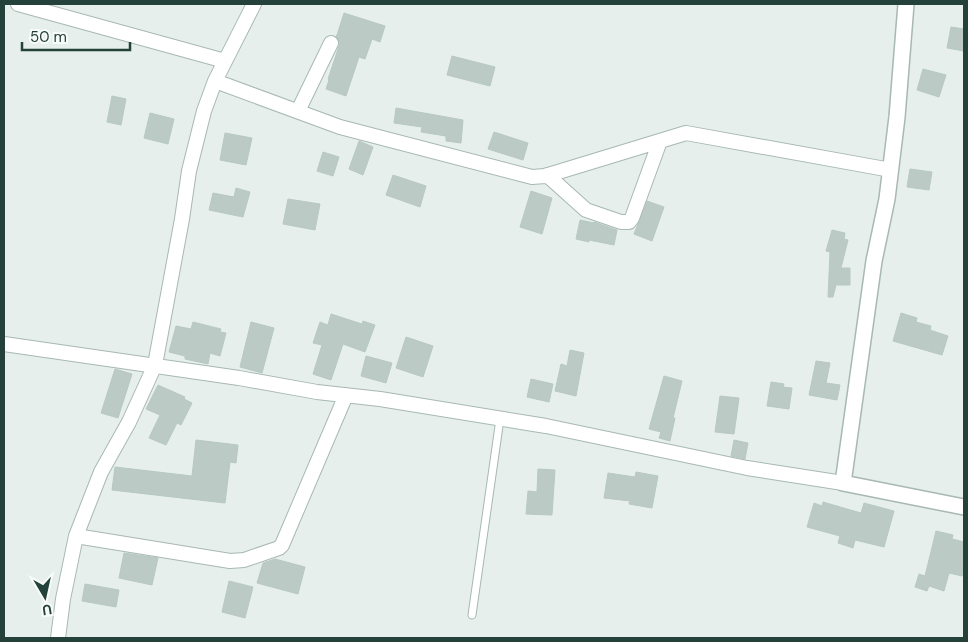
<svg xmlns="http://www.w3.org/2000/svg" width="968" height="642" font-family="'DM Sans',sans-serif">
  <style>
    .building { fill: #bbcac4; stroke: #b8c9c2 }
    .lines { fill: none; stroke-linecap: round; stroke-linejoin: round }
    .service-casing { stroke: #a8b8b2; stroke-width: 9 }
    .minor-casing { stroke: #a8b8b2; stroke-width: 16 }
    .tertiary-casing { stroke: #a8b8b2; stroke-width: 18 }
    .service { stroke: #fff; stroke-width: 7 }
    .minor { stroke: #fff; stroke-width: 14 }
    .tertiary { stroke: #fff; stroke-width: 15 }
  </style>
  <rect width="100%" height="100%" fill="#e6efeb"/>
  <path class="building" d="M344,13L385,26L380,42L372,39L365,59L359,57L346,96L326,89L329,80L328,79L340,43L336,36L337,35Z
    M951,27L964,29V51L947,48Z
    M452,56L495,67L490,86L447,75Z
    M923,69L946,75L939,97L917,90Z
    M112,96L126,99L121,125L107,122Z
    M396,108L463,120L461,143L446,141V136L421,132L422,127L394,123Z
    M150,113L174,119L168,144L144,138Z
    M494,132L528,143L523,160L488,149Z
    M225,133L252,138L246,165L220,160Z
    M359,141L373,147L363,175L349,169Z
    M323,152L339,157L333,176L317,171Z
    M910,169L932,172L929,190L907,187Z
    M393,175L426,186L420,207L386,195Z
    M236,188L250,192L243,217L209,210L213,193L234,197Z
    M531,191L552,198L542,234L520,227Z
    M288,199L320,204L315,230L283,224Z
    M647,201L664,207L652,241L634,234Z
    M580,220L594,223V222L617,230L614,245L589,240V242L576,239Z
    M832,230L845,233L844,239L848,240L841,268H850V285H836L833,297H828L830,252L826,251Z
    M901,313L917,318L916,322L931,326L930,330L948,336L942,355L893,341Z
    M331,314L362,324L363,321L375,325L365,352L343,344L331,380L313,374L322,345L313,343L320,322L328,325Z
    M193,322L221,329L220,332L226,333L220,356L210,353L208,364L185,359V356L169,352L176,326L191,329Z
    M251,322L274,328L262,373L240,367Z
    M406,337L433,346L423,377L396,368Z
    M570,350L584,353L576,396L555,391L561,364L567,366Z
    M366,356L392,363L386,383L361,376Z
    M816,361L830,363L826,383L840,385L837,400L809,395Z
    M115,369L132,374L118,418L101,413Z
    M664,376L682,381L673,418H675L670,441L659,438L661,432L649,429Z
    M531,379L553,384L549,402L527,397Z
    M771,382L784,384L783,387L792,388L789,409L767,406Z
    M158,385L185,397L184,399L192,403L181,425L177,423L166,445L149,438L160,415L146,409Z
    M720,396L739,398L734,434L715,432Z
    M196,440L238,445L236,463L230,462L225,503L112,490L115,467L192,476Z
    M734,440L748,443L745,459L731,456Z
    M538,469L555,470L552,515L526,514L528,491L537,492Z
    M636,472L658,476L652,508L629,504L630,501L604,498L608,473L635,477Z
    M823,502L861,513L864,503L894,511L884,547L855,540L853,548L838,543L840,536L807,527L814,503L822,506Z
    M936,531L953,535L952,539L964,542V567L962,576L949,573L944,591L929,586L927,591L915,587L919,574L925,576Z
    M124,553L158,558L152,585L119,578Z
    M275,559L305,567L298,594L257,583L263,563Z
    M229,581L253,587L245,618L222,612Z
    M85,584L119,590L116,607L82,601Z"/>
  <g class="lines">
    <defs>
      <path id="service" d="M472,615L500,419"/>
      <path id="minor" d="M18,4L225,61
        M215,81L340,127L532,177L545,176L686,133L891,170
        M298,111L331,43
        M547,175L586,210L621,222H629L632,218L660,141
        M4,344L239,378L317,392L380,399L546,426L747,468L843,483
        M76,536L230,561L244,560L279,548L282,545L346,395
        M58,638L63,599L76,536L101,472L129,422L155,365L182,219L189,171L204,111L215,81L254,4"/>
      <path id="tertiary" d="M906,4L897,117L887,199L874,261L843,483L964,507"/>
    </defs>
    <use href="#service" class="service-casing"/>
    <use href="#minor" class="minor-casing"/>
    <use href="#tertiary" class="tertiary-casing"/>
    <use href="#service" class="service"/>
    <use href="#minor" class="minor"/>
    <use href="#tertiary" class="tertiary"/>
  </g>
  <rect width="968" height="642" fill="none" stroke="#24423a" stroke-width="10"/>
  <g transform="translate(45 597) rotate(171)" stroke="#f7fbf9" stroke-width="4" paint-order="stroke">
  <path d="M0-4L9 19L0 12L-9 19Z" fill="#24423a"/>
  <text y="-8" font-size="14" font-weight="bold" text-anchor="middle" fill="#24423a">U</text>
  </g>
  <path d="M22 42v8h108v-8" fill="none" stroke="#24423a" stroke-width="2.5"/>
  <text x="30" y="42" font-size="15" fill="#24423a" stroke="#f7fbf9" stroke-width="4" paint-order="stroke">50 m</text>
</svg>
